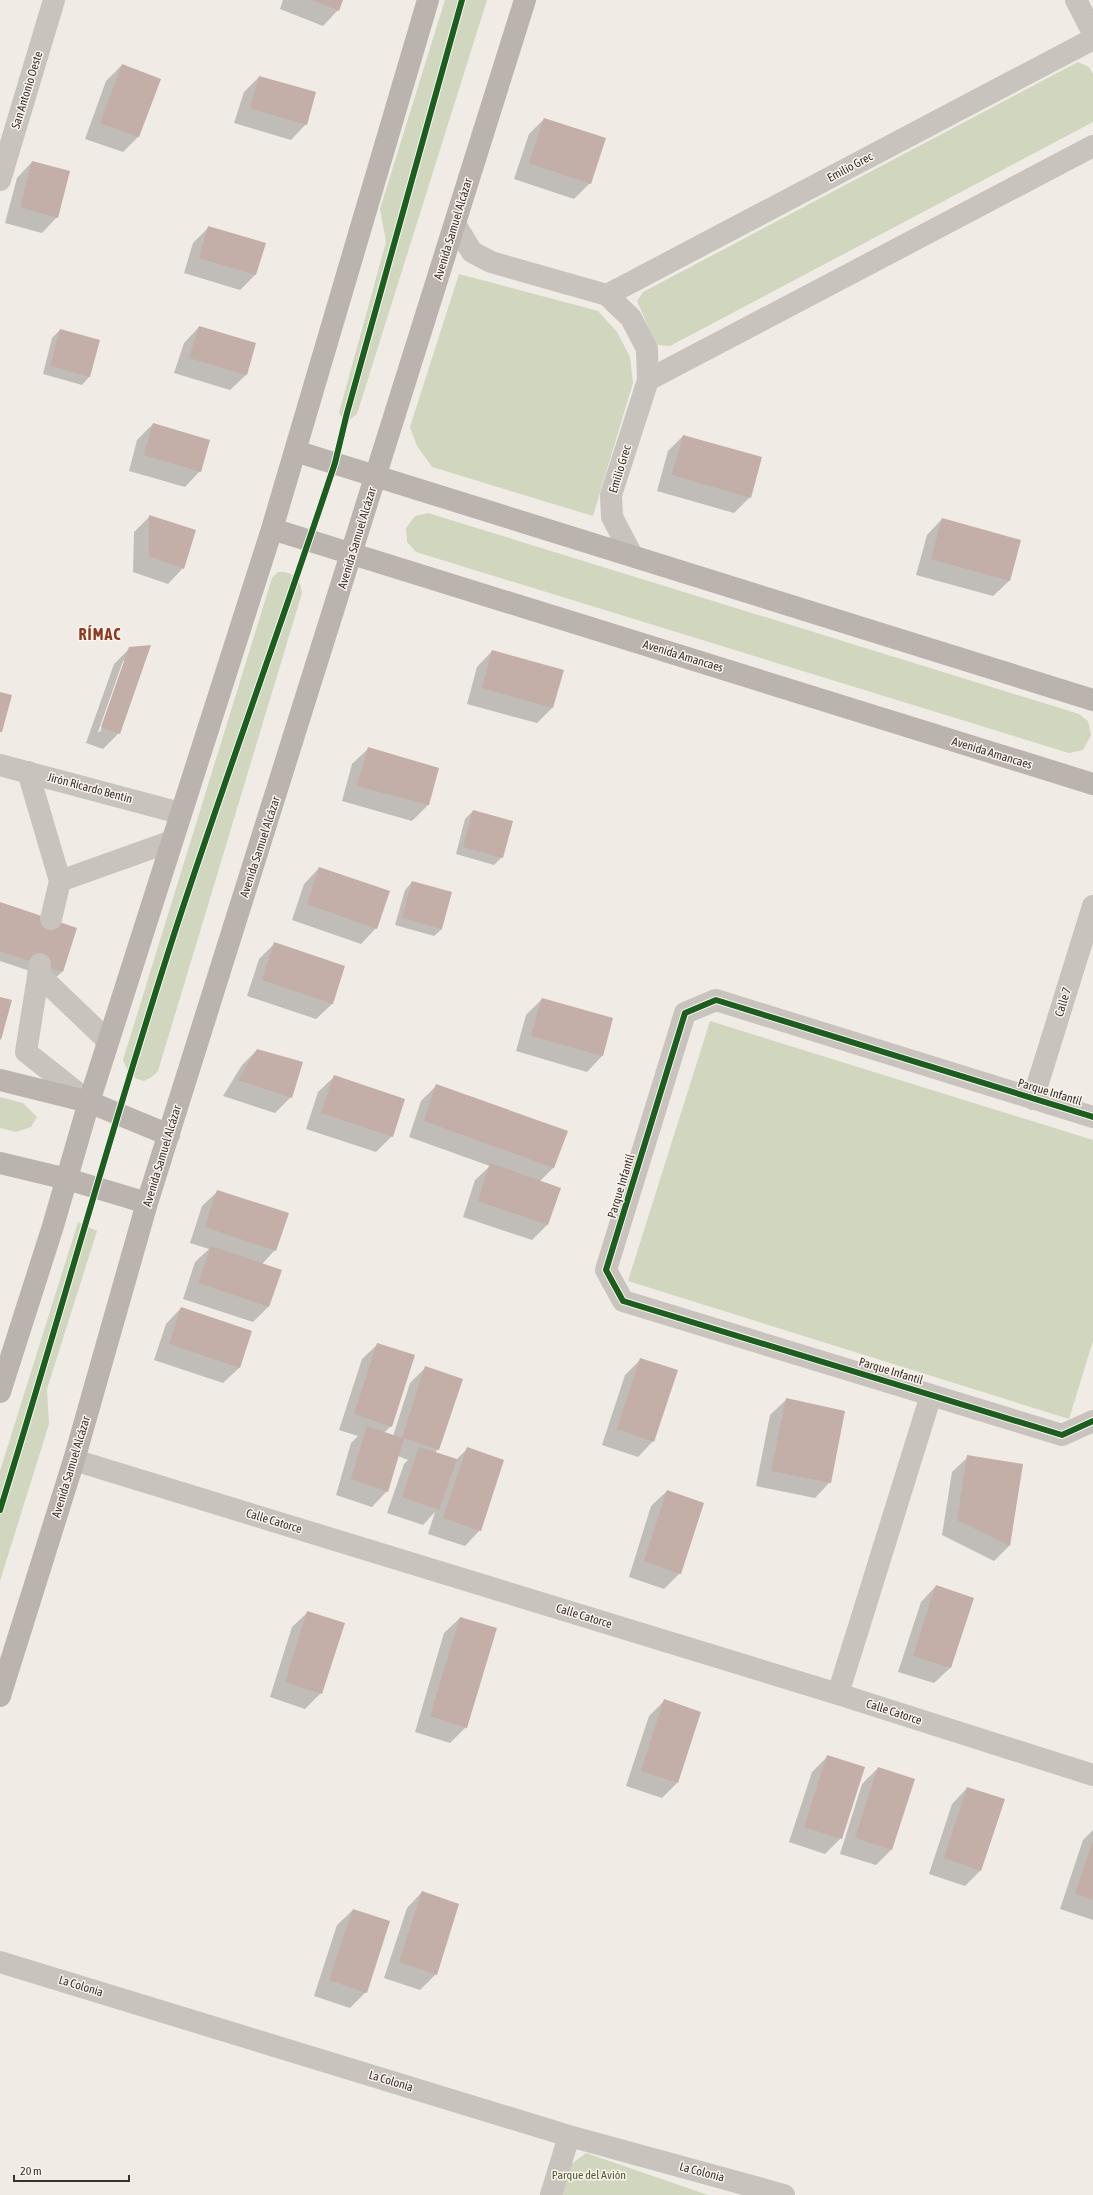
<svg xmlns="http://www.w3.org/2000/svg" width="1093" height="2195" font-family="'Asap Condensed',sans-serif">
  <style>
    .green { fill: #d1d6bf }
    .shadow { fill: #0003; fill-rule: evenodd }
    .building { fill: #c3afa7 }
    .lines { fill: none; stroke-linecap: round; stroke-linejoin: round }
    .lane { stroke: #c9c3be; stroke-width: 22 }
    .street { stroke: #c9c3be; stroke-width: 22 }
    .secondary { stroke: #bab3ae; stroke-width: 22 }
    .cycleway-casing { stroke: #fbf5ee; stroke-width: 8 }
    .cycleway { stroke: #1b5e20; stroke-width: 6 }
    .labels { text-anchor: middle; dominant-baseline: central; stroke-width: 3; stroke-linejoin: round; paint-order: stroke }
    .street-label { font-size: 12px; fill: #3b302b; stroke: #fbf5ee }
    .park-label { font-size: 12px; fill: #4a5a2e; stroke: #fbf5ee }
    .district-label { font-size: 16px; font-weight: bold; letter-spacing: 1px; fill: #8c3b22; stroke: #fbf5ee }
  </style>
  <rect width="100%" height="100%" fill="#f0ebe5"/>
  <path class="green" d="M445,0H487L357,414L346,423L339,413L386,242L380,209Z
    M1078,62L1089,67L1093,74V122L670,346L656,345L637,301L643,292Z
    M459,274L598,311L617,332L630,357L633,383L593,516L432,467L417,446L410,427Z
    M428,513L1079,714L1088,721L1091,735L1083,750L1069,753L416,552L407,542L406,528L415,516Z
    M278,572C293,571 301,579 302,593L158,1071L152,1077L144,1081C131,1078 128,1072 123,1060L272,578Z
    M710,1021L1093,1140V1341L1069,1419L628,1281Z
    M0,1097L23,1103L37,1117L31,1127L16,1132L0,1128Z
    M78,1222L97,1231L47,1389L49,1424L0,1581V1471Z
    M586,2153L708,2195H558L566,2168Z"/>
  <path class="shadow" d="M283,0H342L338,10L323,26L280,9Z
    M122,65L139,136L123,152L85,139L106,81Z
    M259,77L306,124L291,140L234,123L244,92Z
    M544,119L590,183L574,199L514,179L529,134Z
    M32,162L57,217L42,233L5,223L17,178Z
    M209,227L255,275L240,290L184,273L193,243Z
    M199,327L246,375L230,390L174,373L184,343Z
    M60,330L99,341L89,377L82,385L43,374L52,338Z
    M153,424L200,471L185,487L129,471L137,440Z
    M683,436L750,497L734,513L657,491L668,451Z
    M150,516L183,568L168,584L133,572L134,532Z
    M942,519L1020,541L1009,581L993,596L916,575L927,535Z
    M130,648L119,733L103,749L86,743L114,664ZM123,661H125L100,732H98Z
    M492,651L552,708L537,723L467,704L477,667Z
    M368,749L438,768L428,805L412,821L342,801L352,764Z
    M473,811L502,857L494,865L456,854L465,819Z
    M319,868L376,928L361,944L292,920L304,884Z
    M412,882L442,929L434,936L395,925L405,890Z
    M0,903L62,972L54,979L0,961Z
    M274,944L344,967L332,1004L316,1019L247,996L259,959Z
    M542,999L612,1019L602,1056L587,1072L516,1051L526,1015Z
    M257,1050L291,1097L275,1113L223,1096L242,1065Z
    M334,1077L392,1136L376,1152L306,1129L318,1092Z
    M437,1085L554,1167L540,1181L547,1225L532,1240L463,1217L475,1180L490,1166L409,1137L421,1101Z
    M218,1191L275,1250L262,1264L268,1307L253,1322L183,1299L195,1262L209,1249L190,1243L202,1206Z
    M181,1308L251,1331L239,1368L223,1383L154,1360L166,1324Z
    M378,1344L391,1426L384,1433L393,1436L410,1383L426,1367L438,1449L435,1453L456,1460L467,1449L480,1530L465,1546L428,1534L435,1512L423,1525L387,1513L404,1464L408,1460L398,1456L387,1491L372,1507L336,1495L351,1443L358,1436L339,1430L362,1359Z
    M640,1360L653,1441L638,1457L602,1445L625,1375Z
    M786,1400L830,1482L815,1498L756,1486L770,1415Z
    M968,1457L1009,1546L994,1561L942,1535L952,1472Z
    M667,1491L680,1573L664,1589L629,1577L651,1506Z
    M936,1586L972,1598L950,1668L934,1683L898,1672L921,1602Z
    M308,1612L321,1693L305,1709L270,1697L292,1627Z
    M460,1618L466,1727L450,1743L415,1732L444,1633Z
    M664,1701L678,1782L662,1798L626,1786L649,1716Z
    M827,1757L841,1838L825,1854L789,1842L812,1772Z
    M878,1768L891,1850L876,1865L840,1854L862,1784Z
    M967,1788L981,1870L965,1886L929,1874L952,1804Z
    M1093,1830V1920L1060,1909L1083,1840Z
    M422,1892L436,1974L420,1990L384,1978L407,1908Z
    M353,1910L366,1992L350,2008L314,1996L337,1925Z"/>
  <path class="building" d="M312,0H343L339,11Z
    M122,64L161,79L139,137L100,123Z
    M259,76L316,92L307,125L250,108Z
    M544,118L606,138L591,184L529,163Z
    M32,161L70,171L58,218L20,207Z
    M208,226L266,243L256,275L199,258Z
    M199,326L256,343L247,375L189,358Z
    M60,329L100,340L90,377L50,366Z
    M153,423L210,440L201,472L144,455Z
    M683,435L762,457L751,498L672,475Z
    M149,515L196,530L184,569L149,556Z
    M942,518L1021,540L1010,581L931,559Z
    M151,645L120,734L101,727L129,647Z
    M492,650L564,670L553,708L482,688Z
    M0,692L12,695L2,732H0Z
    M368,747L439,768L429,805L357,786Z
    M473,810L513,821L503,858L463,847Z
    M319,867L390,891L377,929L307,904Z
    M412,881L452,892L442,929L402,918Z
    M0,902L77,928L63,972L0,951Z
    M274,942L345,966L333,1004L262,980Z
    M0,997L12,1000L1,1040L0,1039Z
    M542,998L613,1018L603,1056L531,1036Z
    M257,1049L303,1062L292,1098L238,1080Z
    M334,1075L405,1099L393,1137L321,1113Z
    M436,1084L568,1131L554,1168L424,1121Z
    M490,1163L561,1188L548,1225L478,1201Z
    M217,1190L289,1213L276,1251L205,1227Z
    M211,1246L282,1270L269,1307L198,1283Z
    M181,1307L252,1331L240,1368L169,1344Z
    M377,1343L415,1355L392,1427L354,1414Z
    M640,1358L678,1370L654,1442L617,1429Z
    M425,1366L463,1379L439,1450L404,1438L388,1492L351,1479L367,1426L402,1438Z
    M786,1398L845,1411L831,1483L771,1471Z
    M419,1447L457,1459L439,1510L402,1497Z
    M467,1447L504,1460L481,1531L443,1518Z
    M967,1455L1023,1464L1010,1546L957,1520Z
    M667,1490L704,1503L681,1574L644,1561Z
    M936,1585L974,1598L951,1668L913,1656Z
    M307,1611L345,1623L322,1694L285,1682Z
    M460,1617L497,1628L467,1728L430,1716Z
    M664,1699L701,1712L678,1783L641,1771Z
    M827,1755L865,1767L842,1839L804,1827Z
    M878,1767L915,1779L892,1850L855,1838Z
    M967,1787L1005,1799L981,1871L944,1858Z
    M1093,1840V1900L1075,1894Z
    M422,1891L459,1904L437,1975L399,1962Z
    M353,1909L390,1921L367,1993L329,1980Z"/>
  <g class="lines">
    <path class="lane" d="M28,772L60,881L51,919
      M60,881L172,841
      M40,964L26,1052L89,1102
      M38,974L108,1041"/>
    <path class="street" d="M1076,0L1093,33
      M0,180L54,0
      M455,224L472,252L491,262L607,295L631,318L647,349L648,380L611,495L612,517L632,555
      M607,295L1093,39
      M648,380L1093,146
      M0,765L180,813
      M1033,1099L1093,906
      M1093,1117L716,1000L685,1013L606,1270L623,1301L1062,1435L1093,1421
      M74,1460L838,1694L1093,1775
      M838,1694L931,1395
      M0,1962L569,2136L784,2195
      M551,2195L569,2136"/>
    <path class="secondary" d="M295,451L1093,700
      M272,529L1093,784
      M0,1080L89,1102L169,1135
      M0,1163L67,1179L147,1203
      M0,1392L53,1226L89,1102L272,529L428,0
      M0,1696L74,1460L147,1203L525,0"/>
    <defs>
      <path id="cycleway" d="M1093,1117L716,1000L685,1013L606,1270L623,1301L1062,1435L1093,1421
        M0,1510C62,1311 116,1110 181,913C231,762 285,614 335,463L347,413L462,0"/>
    </defs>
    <use href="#cycleway" class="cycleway-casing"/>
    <use href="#cycleway" class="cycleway"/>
  </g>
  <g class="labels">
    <g class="street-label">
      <text transform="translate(27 90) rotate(-73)">San Antonio Oeste</text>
      <text transform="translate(850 167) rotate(-28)">Emilio Grec</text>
      <text transform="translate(453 229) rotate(-73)">Avenida Samuel Alcázar</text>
      <text transform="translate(620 469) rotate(-73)">Emilio Grec</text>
      <text transform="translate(357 538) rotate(-73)">Avenida Samuel Alcázar</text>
      <text transform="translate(683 656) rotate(17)">Avenida Amancaes</text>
      <text transform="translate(992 753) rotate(17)">Avenida Amancaes</text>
      <text transform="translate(90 788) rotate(15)">Jirón Ricardo Bentin</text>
      <text transform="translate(260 847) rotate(-72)">Avenida Samuel Alcázar</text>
      <text transform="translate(1063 1002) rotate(-73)">Calle 7</text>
      <text transform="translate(1050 1092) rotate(17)">Parque Infantil</text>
      <text transform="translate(162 1156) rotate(-73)">Avenida Samuel Alcázar</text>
      <text transform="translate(621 1186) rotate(-73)">Parque Infantil</text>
      <text transform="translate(891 1371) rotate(17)">Parque Infantil</text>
      <text transform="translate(71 1467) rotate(-73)">Avenida Samuel Alcázar</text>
      <text transform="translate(274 1521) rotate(17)">Calle Catorce</text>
      <text transform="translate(584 1616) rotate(17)">Calle Catorce</text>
      <text transform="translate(894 1712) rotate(18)">Calle Catorce</text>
      <text transform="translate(81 1986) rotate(17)">La Colonia</text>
      <text transform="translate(391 2081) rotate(17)">La Colonia</text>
      <text transform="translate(702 2172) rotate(15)">La Colonia</text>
    </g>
    <g class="park-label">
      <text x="589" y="2175">Parque del Avión</text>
    </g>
    <g class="district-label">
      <text x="100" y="634">RÍMAC</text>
    </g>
  </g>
  <path d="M14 2175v6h115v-6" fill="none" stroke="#3b302b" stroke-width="2"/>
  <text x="20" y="2175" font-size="12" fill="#3b302b" stroke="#fbf5ee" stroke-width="3" paint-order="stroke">20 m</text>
</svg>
